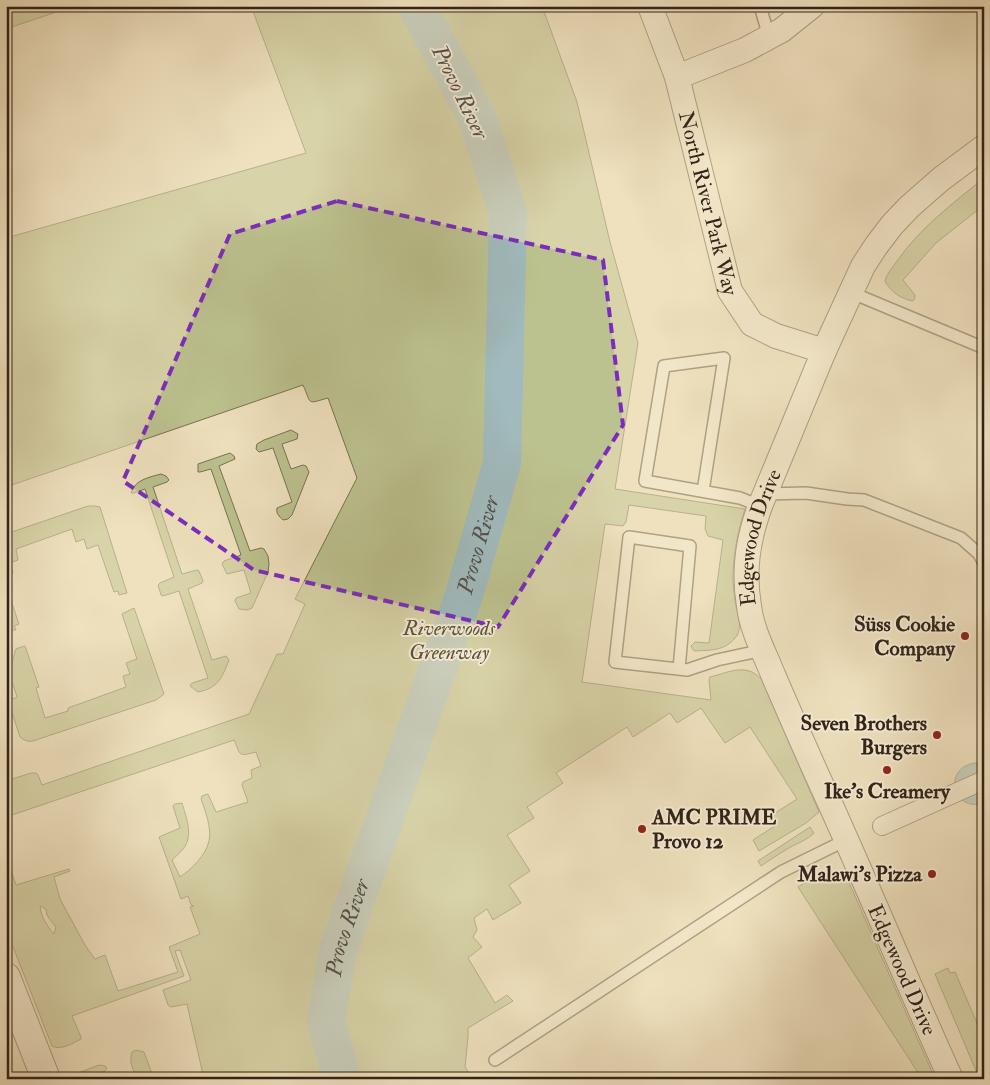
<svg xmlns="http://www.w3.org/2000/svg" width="990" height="1085" font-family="'IM FELL Double Pica',serif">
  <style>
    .green { fill: #bcc28f; stroke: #777254; fill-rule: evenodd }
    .water { fill: #a0babd; stroke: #747d7b }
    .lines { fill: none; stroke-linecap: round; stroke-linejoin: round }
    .river { stroke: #a0babd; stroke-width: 38 }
    .service-casing { stroke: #615242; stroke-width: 14 }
    .pedestrian-casing { stroke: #615242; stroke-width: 20 }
    .minor-casing { stroke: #615242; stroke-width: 26 }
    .tertiary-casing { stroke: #615242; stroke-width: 30 }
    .service { stroke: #f5ecd5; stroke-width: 11 }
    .pedestrian { stroke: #f5ecd5; stroke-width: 18 }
    .minor { stroke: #f5ecd5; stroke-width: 24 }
    .tertiary { stroke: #f5ecd5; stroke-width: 28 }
    .marked { fill: none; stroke: #7b2cbf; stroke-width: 4; stroke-dasharray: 10 6; stroke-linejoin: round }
    .poi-dot { fill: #8f2418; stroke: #f5ecd5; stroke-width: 2 }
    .labels { text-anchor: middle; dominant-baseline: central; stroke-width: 4; stroke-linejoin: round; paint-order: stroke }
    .street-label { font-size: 21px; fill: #322218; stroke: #f5ecd5 }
    .poi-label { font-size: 21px; font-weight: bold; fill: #322218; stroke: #f5ecd5; text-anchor: end }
    .park-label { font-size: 21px; font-style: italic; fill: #5b523c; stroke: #f5ecd5 }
    .water-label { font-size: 22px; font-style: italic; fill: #53504a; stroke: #f5ecd5 }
  </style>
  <rect width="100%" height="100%" fill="#efe1be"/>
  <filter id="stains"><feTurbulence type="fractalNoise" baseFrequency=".004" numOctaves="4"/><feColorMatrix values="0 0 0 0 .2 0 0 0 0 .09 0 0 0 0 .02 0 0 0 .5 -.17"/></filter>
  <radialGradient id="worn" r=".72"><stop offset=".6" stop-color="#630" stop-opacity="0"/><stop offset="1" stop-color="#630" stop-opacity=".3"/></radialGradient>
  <path class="green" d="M6,6H74L6,29Z
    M251,6H542L577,102L610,242L638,343L615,489L745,509C738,529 733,556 733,578C733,585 734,593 735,601C737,613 744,628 735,638C725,651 710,650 695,651L693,650L691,646L695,642L709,643L723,540L708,536L705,529L706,516L629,505L626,522L623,526L605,524L582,682L711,700L709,680L710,677C723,674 739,666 752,672C756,674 759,677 762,680L819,812L806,823L759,851L753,840L778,824L772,815L797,799L750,727L725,743L701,708L677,723L670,713L633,737L627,727L556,773L563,783L527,807L534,818L507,835L530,871L509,885L521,903L493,920L487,909L474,918L477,930L473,937L482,947L468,958L495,1003L507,995L513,1001L468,1028V1037L465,1067L473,1079H204L187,1004L171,1007L168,1005L163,990L191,980L180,950L175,951L184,976L72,1016L81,1037V1039C73,1043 61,1051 52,1046L6,929V865L9,864L16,885L69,869L70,871L54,877L60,899L85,945L95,959L105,955L118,991L178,972L169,947L200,934L190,907L194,906L191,905L188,896L181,899L159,837L180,828L173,806L175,804L182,803C186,817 194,836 183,849C180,853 175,857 172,860L180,877C192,869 206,855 209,841C212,829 205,810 201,799L202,796L208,794L216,812L248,802L242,785L243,782L252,778L251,770L261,766L256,752C237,757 241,755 234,740L6,817V781L31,773H36L38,775L42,785L249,714L277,654H283L305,604L295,599L357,478L328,398C306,404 312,405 303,385L6,487V238L306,153ZM40,906L46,909C46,916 51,921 56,927L54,934C47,926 41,917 40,906Z
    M984,178V205L936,243L903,280L915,295V298L913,301C901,299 891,292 885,281C887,274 892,268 897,261C920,228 952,204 984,178Z
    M291,430L298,434L297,439L282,444L291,469L303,465L306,466L309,472L292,515L288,519L283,520C279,516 276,514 277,508L292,502L273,448L259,452L256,449L257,444L264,440Z
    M230,453L234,456L235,459L219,466L250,551L261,548L264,549L268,556L269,564L268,572L252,608L247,610L239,609L235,601L236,598L251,593L244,570L227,574L222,564L224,561L241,555L211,469L200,472H198V464Z
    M161,474L166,476L169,480L167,482L153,487L182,574L197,570L199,571L203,581L202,583L188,589L212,660L226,656L229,660C222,678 218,688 198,692L190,686L192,683L208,678L179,591L163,596L161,595L158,585L160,583L174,577L145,489L134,493H131C134,480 150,477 161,474Z
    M88,506H95L100,507L127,593L119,595L118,591L114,592L98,545L87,549L84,539L76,542L72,529L16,549L18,560L10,563L13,573L6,576V534Z
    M6,586L19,624L14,626L16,630H11L6,627Z
    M134,608L164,694L156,700L33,741C27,742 24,740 20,737L8,701L17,697L9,672C11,667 15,651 16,649C18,648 22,647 25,646L39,687L36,688L45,718L68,711V708L126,687L123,676L130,674L126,663L137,659L122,614Z
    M810,827L814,833C807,840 798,843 789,848C780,853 770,860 761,866L758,861Z
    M828,873C836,874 839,875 843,882L848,880L935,1079H922L798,887L817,875Z
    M948,968L950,973L955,972L984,1039V1079H980L977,1073L935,974Z
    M136,1050L144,1052L151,1071L150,1073L137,1077C132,1069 129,1061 132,1052Z
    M99,1065L105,1066L107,1068L105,1071L93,1076V1079H68L73,1075Z"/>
  <path class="water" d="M974,763L984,764V803C954,813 941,770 974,763Z"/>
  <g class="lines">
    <path class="river" id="s1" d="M342,1079L326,1021L338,950L464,595L502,463L508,213L478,120L417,6"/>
    <defs>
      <path id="service" d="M760,6L769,37
        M850,292L984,348
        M703,491L724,358L664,366L645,481L740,498L760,506
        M765,494L806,493L847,499L864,500L961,538L979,554L984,563
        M679,669L690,546L629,537L615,662L687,670L717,660L763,650
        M495,1060L781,872L846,840"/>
      <path id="pedestrian" d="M882,826L984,780"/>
      <g id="minor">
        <path id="s2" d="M650,6L677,77L730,291L752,324L776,336L824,351"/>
        <path d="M677,77L745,50L782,30L812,6"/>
        <path id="s3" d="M951,1079C907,982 867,884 823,788C806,751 790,714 774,677C765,654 752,631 749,606C743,570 748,540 760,506L824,351L863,266L876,246L892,225L909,207L941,179L984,147"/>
      </g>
      <path id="tertiary" d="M6,977L46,1079"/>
    </defs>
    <use href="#service" class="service-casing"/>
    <use href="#pedestrian" class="pedestrian-casing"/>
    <use href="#minor" class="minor-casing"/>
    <use href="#tertiary" class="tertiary-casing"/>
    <use href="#service" class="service"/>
    <use href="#pedestrian" class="pedestrian"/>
    <use href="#minor" class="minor"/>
    <use href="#tertiary" class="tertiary"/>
  </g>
  <path d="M0 0H990V1085H0ZM337,201L603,260L623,425L498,627L254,570L123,481L230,234Z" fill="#efe1be" fill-opacity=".55" fill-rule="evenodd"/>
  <path class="marked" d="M337,201L603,260L623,425L498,627L254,570L123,481L230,234Z"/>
  <g class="poi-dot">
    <circle cx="965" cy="636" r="5"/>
    <circle cx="937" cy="735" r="5"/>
    <circle cx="887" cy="770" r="5"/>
    <circle cx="642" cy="829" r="5"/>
    <circle cx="932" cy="874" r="5"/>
  </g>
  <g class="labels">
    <g class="street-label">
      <text stroke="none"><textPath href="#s2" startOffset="206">North River Park Way</textPath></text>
      <text stroke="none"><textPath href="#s3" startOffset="585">Edgewood Drive</textPath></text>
      <text transform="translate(902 970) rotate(66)">Edgewood Drive</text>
    </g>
    <g class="poi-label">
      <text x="955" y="624">Süss Cookie<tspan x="955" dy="24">Company</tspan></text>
      <text x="927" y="723">Seven Brothers<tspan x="927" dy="24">Burgers</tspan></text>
      <text x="887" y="791" text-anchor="middle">Ike's Creamery</text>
      <text x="652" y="817" text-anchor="start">AMC PRIME<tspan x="652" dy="24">Provo 12</tspan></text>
      <text x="922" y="874">Malawi's Pizza</text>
    </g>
    <g class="park-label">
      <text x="449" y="628">Riverwoods<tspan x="449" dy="24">Greenway</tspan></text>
    </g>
    <g class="water-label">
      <text transform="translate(460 92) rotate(64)">Provo River</text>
      <text stroke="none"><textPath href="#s1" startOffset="561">Provo River</textPath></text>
      <text stroke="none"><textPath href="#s1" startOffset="156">Provo River</textPath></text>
    </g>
  </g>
  <rect width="990" height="1085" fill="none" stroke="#efe1be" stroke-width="25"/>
  <rect x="8" y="8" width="975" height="1070" fill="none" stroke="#322218" stroke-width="2.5"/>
  <rect x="12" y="12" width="965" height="1060" fill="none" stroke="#322218"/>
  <rect width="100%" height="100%" filter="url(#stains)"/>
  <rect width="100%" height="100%" fill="url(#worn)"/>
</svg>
